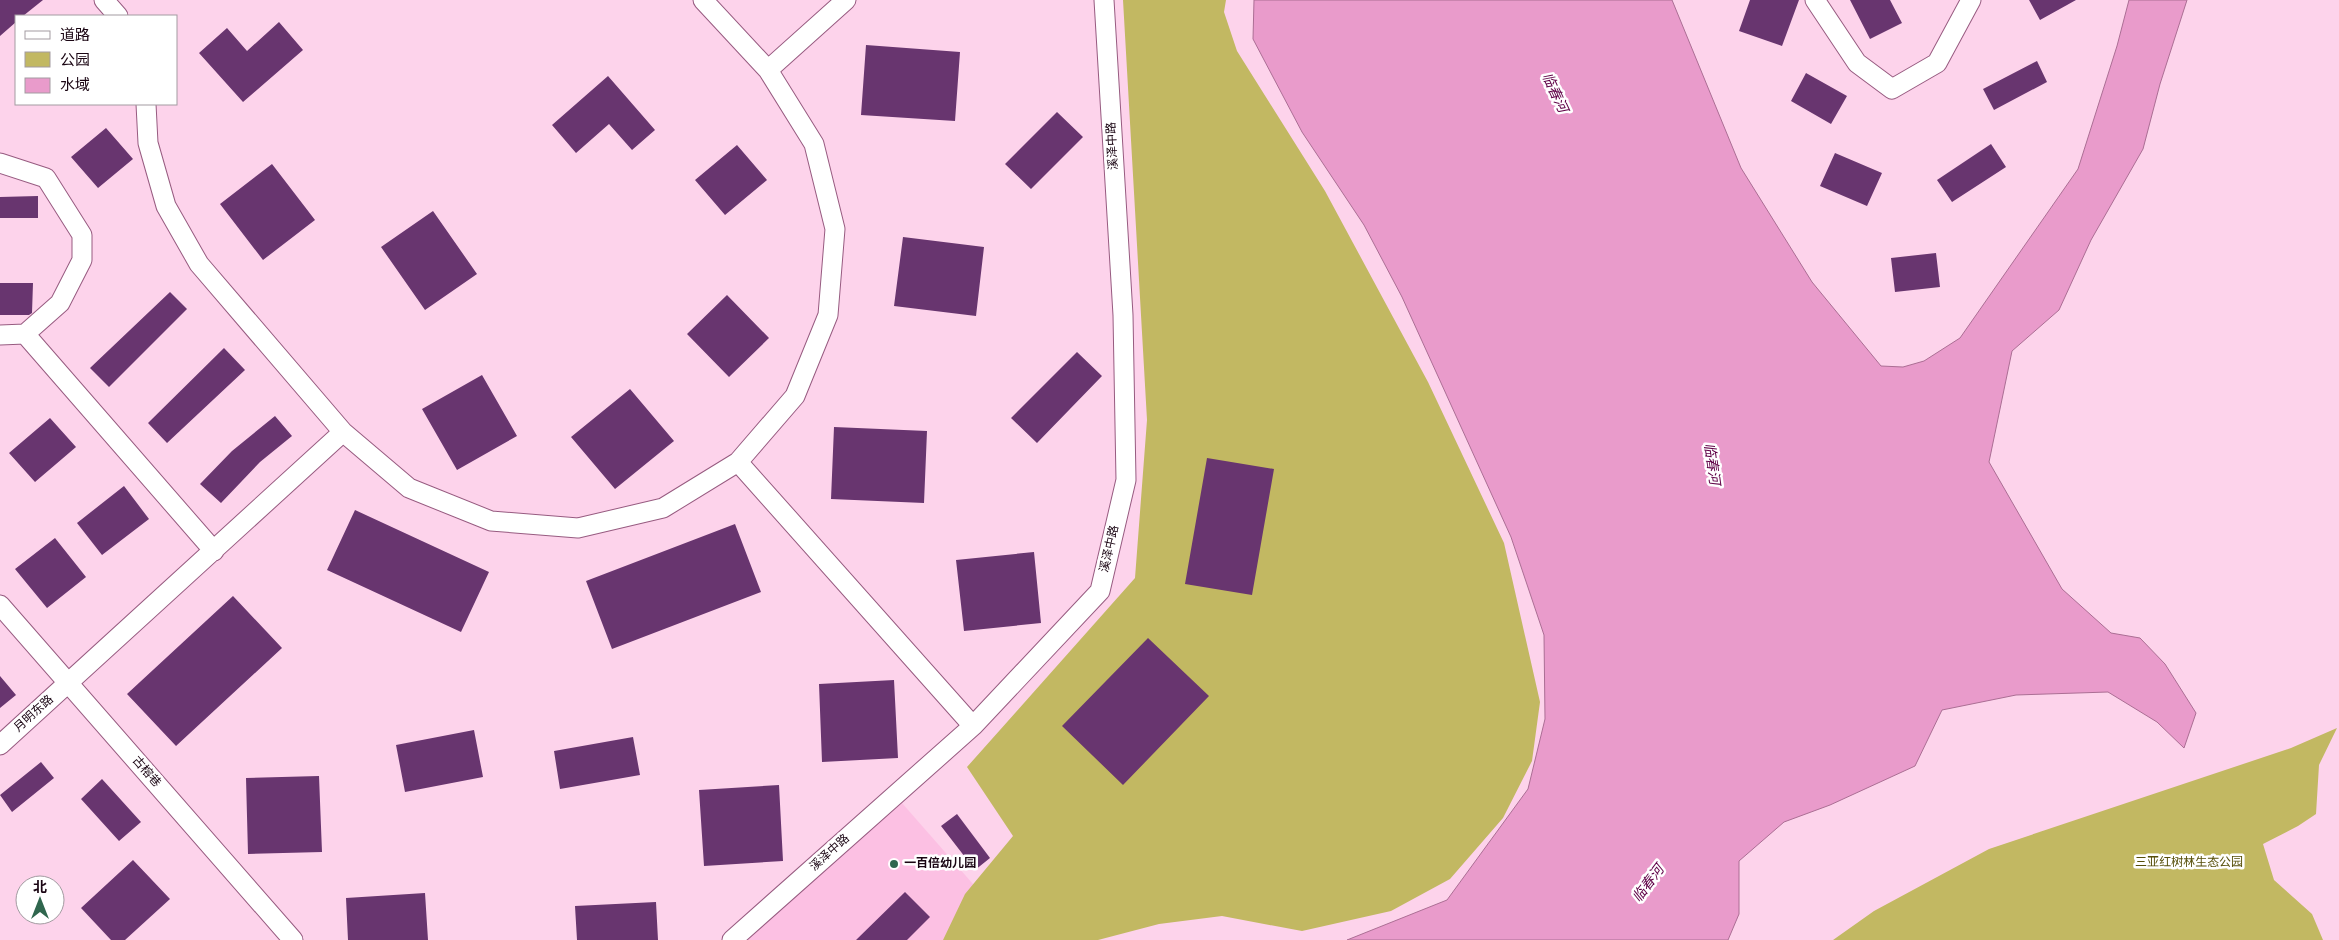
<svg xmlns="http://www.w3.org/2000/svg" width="2339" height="940" font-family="Overpass,'Noto Sans SC',sans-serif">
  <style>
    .built { fill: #fcc0e3 }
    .green { fill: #c2b862 }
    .water { fill: #e99bcb; stroke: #ab6e94 }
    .building { fill: #68356f }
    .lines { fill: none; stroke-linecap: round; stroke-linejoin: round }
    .minor-casing { stroke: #975b80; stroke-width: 21 }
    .minor { stroke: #fff; stroke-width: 19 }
    .poi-dot { fill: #2f664e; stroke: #fff; stroke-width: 2 }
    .labels { text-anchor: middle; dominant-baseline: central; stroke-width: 5; stroke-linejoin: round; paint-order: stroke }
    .street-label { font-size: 12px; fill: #1a0513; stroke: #fff }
    .park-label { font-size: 12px; fill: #574f0a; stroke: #fff }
    .poi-label { font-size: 12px; font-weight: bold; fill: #1a0513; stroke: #fff; text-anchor: start }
    .water-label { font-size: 14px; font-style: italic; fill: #5f0046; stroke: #fff }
  </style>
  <rect width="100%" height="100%" fill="#fdd3eb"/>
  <path class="built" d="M902,803L1008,924L990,940H744Z"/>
  <path class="green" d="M1123,0H1226L1224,12L1237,51L1325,191L1428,382L1504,543L1540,702L1532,761L1503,818L1450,879L1391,911L1302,931L1222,916L1159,924L1098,940H943L965,894L1013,836L967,767L1135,578L1147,420Z
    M2337,728L2319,765L2316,814L2298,826L2263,844L2274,880L2312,914L2323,940H1833L1874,911L1989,849L2291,748Z"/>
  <path class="water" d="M1254,0H1672L1741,168L1812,282L1881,366L1903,367L1924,361L1960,338L2078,169L2117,46L2129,0H2187L2160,84L2143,149L2091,240L2059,310L2012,351L1989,462L2062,589L2111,633L2140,638L2165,664L2196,713L2184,748L2157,722L2108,692L2016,695L1942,710L1915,766L1830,805L1784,822L1739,861V914L1728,940H1347L1447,900L1528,789L1545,719L1544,635L1511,537L1402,297L1364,225L1302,132L1253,39Z"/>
  <path class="building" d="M0,0H43L23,16H16V22L0,36Z
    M1750,0H1799L1782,46L1739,31Z
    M1850,0H1890L1902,23L1870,39Z
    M2029,0H2076L2040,20Z
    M279,22L303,50L243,102L199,53L227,28L247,51Z
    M866,45L960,52L955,121L861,115Z
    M2037,61L2047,82L1994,110L1983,89Z
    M1806,73L1847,96L1831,124L1791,101Z
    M608,76L655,130L632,150L609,124L576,153L552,125Z
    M1057,112L1083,137L1031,189L1005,164Z
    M106,128L133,159L98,188L71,157Z
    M1991,144L2006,167L1952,202L1937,180Z
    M737,145L767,180L725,215L695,180Z
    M1835,153L1882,173L1867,206L1820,186Z
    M272,164L315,220L263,260L220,204Z
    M38,196V218H0V197Z
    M433,211L477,274L425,310L381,247Z
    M903,237L984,247L976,316L894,306Z
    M1936,253L1940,287L1895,292L1891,258Z
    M0,283H33L32,313L29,315H0Z
    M170,292L187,309L109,387L90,368Z
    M727,295L769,338L729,377L687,334Z
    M224,348L245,370L167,443L148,423Z
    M1077,352L1102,376L1037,443L1011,418Z
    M482,375L517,436L457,470L422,409Z
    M630,389L674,441L615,489L571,437Z
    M275,416L292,436L260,462L221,503L200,484L232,451Z
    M50,418L76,447L35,482L9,453Z
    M834,427L927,431L924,503L831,499Z
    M1207,458L1274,469L1252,595L1185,584Z
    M124,486L149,519L102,555L77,523Z
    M355,510L489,572L461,632L327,570Z
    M735,524L761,592L612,649L586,581Z
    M55,538L86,577L47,608L15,569Z
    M1034,552L1041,623L964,631L956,560Z
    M233,596L282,648L176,746L127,694Z
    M1148,638L1209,696L1123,785L1062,726Z
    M0,676L16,695L0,708Z
    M894,680L898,758L822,762L819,684Z
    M474,730L483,777L405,792L396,745Z
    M633,737L640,775L560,789L554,751Z
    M41,762L54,778L12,812L0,795Z
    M319,776L322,852L248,854L246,778Z
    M102,779L141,822L119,841L81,799Z
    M779,785L783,861L704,866L699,790Z
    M957,814L990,858L975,870L941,826Z
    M133,860L170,899L125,940H111L81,908Z
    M905,892L930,917L907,940H856Z
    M425,893L428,940H348L346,898Z
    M656,902L658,940H577L575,906Z"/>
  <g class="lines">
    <defs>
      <path id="minor" d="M104,0L118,16
        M1815,0L1857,63L1892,89L1937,63L1971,0
        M768,70L846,0
        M146,104L148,143L166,206L199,264L343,432L409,488L491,521L578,528L663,508L738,462L795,396L828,315L835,229L814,144L768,70L703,0
        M0,163L46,178L82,235V260L60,303L25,334L0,335
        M25,334L214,551
        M738,462L973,726
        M0,605L293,940
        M0,745L343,432
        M732,940L973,726L1100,591L1126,480L1123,315L1104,0"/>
    </defs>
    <use href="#minor" class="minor-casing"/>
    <use href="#minor" class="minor"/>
  </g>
  <circle class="poi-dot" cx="894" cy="864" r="5"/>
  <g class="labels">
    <g class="street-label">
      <text transform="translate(1113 146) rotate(-93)">溪泽中路</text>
      <text transform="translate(1110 549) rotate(-77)">溪泽中路</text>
      <text transform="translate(34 714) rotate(-42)">月明东路</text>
      <text transform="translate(146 772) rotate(49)">古榕巷</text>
      <text transform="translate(830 853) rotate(-42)">溪泽中路</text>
    </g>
    <g class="park-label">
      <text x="2189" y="863">三亚红树林生态公园</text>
    </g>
    <g class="poi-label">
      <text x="904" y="864">一百倍幼儿园</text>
    </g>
    <g class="water-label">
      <text transform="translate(1554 93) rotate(65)">临春河</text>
      <text transform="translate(1711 464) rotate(82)">临春河</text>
      <text transform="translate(1649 884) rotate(-53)">临春河</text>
    </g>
  </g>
  <rect x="15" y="15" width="162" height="90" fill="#ffffff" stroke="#a39ba1"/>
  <rect x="25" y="31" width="25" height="8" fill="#ffffff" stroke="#a39ba1"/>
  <text x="60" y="40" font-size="15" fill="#1a0513">道路</text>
  <rect x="25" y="52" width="25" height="15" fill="#c2b862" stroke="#a39ba1"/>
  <text x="60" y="65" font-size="15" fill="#1a0513">公园</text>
  <rect x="25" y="78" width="25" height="15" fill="#e99bcb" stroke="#a39ba1"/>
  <text x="60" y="90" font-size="15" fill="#1a0513">水域</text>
  <g transform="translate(40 900)"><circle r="24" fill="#ffffff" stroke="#a39ba1"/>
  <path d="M0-4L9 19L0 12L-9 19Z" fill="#2f664e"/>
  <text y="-8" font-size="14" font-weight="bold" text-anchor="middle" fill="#1a0513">北</text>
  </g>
</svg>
